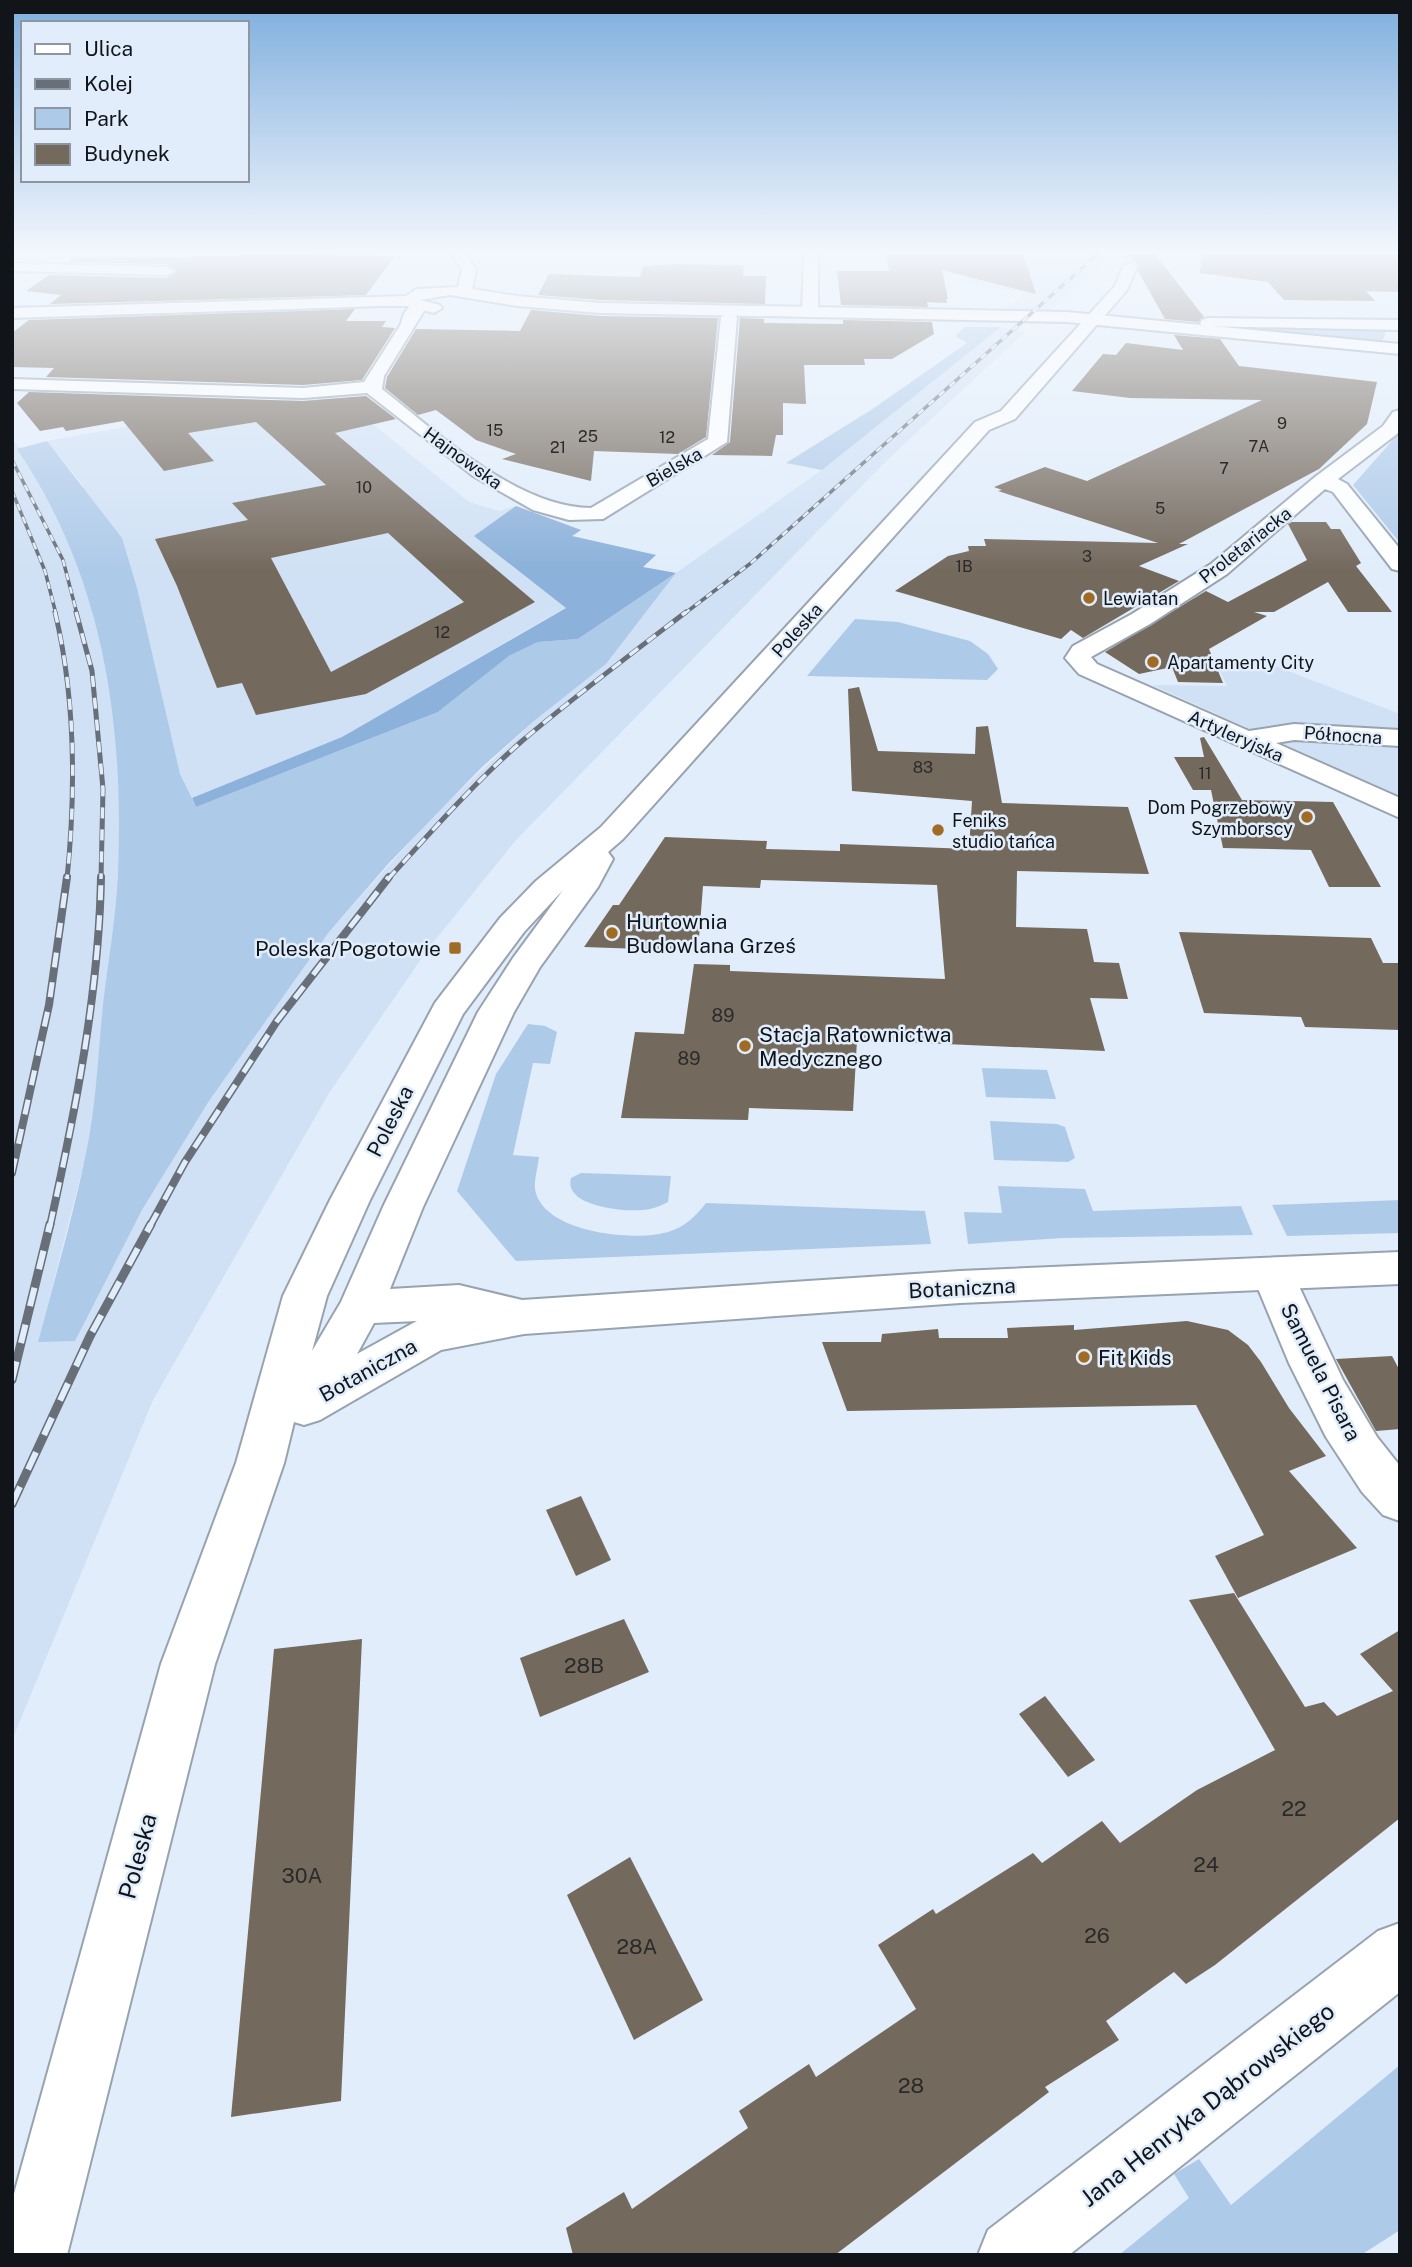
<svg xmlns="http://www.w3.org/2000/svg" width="1412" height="2267" font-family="'Public Sans',sans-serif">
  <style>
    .built { fill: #d0e1f5 }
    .green { fill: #aecae9 }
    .forest { fill: #8cb1da }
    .building { fill: #74695d; fill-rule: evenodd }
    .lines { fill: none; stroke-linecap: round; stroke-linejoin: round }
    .minor-casing { stroke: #98a3b0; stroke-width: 4 }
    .tertiary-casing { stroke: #98a3b0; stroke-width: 4 }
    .secondary-casing { stroke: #98a3b0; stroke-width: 4 }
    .minor { fill: #fff; fill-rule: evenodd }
    .tertiary { fill: #fff; fill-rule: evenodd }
    .secondary { fill: #fff; fill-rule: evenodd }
    .rail-far3-casing { stroke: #686f78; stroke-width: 3.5 }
    .rail-far2-casing { stroke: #686f78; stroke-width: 5 }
    .rail-far1-casing { stroke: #686f78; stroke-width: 8 }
    .rail-casing { stroke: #686f78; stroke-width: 9 }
    .rail-far3 { stroke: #e1edfb; stroke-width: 2.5; stroke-dasharray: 7; stroke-linecap: butt }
    .rail-far2 { stroke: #e1edfb; stroke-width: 3.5; stroke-dasharray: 11; stroke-linecap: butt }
    .rail-far1 { stroke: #e1edfb; stroke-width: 5; stroke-dasharray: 15; stroke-linecap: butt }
    .rail { stroke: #e1edfb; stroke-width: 6; stroke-dasharray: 19; stroke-linecap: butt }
    .poi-dot { fill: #a06b24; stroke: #e1edfb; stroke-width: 2.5 }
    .labels { text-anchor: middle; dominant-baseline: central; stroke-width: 5; stroke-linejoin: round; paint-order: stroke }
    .far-number-label { font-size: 16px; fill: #2a2a2b }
    .far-street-label { font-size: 18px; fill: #11151a; stroke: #e1edfb }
    .far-poi-label { font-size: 18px; fill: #11151a; stroke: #e1edfb; text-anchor: start }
    .number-label { font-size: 18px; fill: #2a2a2b }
    .poi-label { font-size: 21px; fill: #11151a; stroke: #e1edfb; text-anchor: start }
    .street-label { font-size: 21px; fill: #11151a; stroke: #e1edfb }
    .near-number-label { font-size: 21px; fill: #2a2a2b }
    .near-street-label { font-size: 24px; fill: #11151a; stroke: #e1edfb }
  </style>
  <rect width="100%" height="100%" fill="#e1edfb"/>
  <path class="built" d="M976,254H1113L1079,282L1053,309L1046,311L1005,310L1026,292L968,284L965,265Z
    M1001,327L1025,332L886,461L516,840L428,949L329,1093L153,1400L12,1740V439L23,452L85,488L47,441L302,396L337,395L469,502L499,511L516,506L581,530L572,536L656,555L342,737L192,798L86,1155L38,1342L142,1210L209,1101L329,932L433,816L534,721L606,664L676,573L822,470Z
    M1214,659L1262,661L1400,714V796L1152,685L1227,686Z"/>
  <path class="green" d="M965,327H1001L822,470L786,463L874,408L967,343L955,336Z
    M1243,328L1379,330L1386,331L1383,340L1375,342Z
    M1398,434H1400V543L1353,485Z
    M47,441L122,538L137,588L180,774L196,807L438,712L509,656L538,642L578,639L676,573L606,664L534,721L482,767L389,863L329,932L209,1101L142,1210L75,1341L38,1342C54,1281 72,1220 85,1158C96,1109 98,1055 103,1005C108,962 116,918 118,874C124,722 104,578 17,449Z
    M855,619L898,622L970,641L988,654L998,669L987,680L807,676Z
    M528,1024L545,1026L557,1032L550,1064L533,1063L513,1155L539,1157C538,1167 534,1180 535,1189C542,1233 635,1242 668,1232C685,1227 696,1216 706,1203L925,1211L931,1244L516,1261L457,1191L496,1074Z
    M982,1068L1047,1070L1056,1099L986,1097Z
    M990,1121L1057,1124L1065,1127L1075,1158L1068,1162L994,1160Z
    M581,1173L671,1176L668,1202C660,1206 651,1210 642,1210C624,1212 563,1206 571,1178Z
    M998,1186L1085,1189L1093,1211L1241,1206L1253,1235L1063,1238L968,1244L964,1212L1002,1213Z
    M1400,1200V1233L1287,1236L1272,1205Z
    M1400,2065V2230L1361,2255H1119L1189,2198L1174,2174L1199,2159L1231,2205Z"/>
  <path class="forest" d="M516,506L581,530L572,536L656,555L643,567L676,573L578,639L538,642L509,656L438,712L196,807L192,798L342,737L566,608L474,536Z"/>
  <path class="building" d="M242,254L395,256L366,295L50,304L61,295L26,291L49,275L167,278L176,272L167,264L68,262L75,257L188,258L192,256H239Z
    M886,254H1023L1036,294L942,270L948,299H946L947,303L927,302L928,307L841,305L837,271H889Z
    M1128,254H1155L1204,317L1198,322L1165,319L1138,271L1139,266Z
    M1202,254H1400V292L1366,291L1375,301L1284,300L1268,282L1200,273Z
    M674,264L744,265L743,276H766L765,304L600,300L538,295L549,274L640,277L643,266Z
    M355,309L346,321H386L382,327L395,328L362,380L303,385L46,377L54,368L12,367V333L29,320Z
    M531,310L600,316L718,318L706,437L678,454L594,451L591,481L502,459L516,454L476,440L436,410L418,415L385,388L387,377L416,329L520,331Z
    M740,318L764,319V323L843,324V320L932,322L934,334L892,359H864L865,365H804L806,404L783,403V435H776L772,456L712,455L730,442Z
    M1174,335L1220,339L1239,366L1377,382L1367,424L1319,469L1179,544H1188L1139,566L1179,581L1083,638L1071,630L1061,639L895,591L948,556L969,551L968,546H986L984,539L1158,543L998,491L1002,490L994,487L1045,467L1087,481L1262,400L1130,398L1072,391L1103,354L1116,355L1126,343L1183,350Z
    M29,392L303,401L366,396L396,419L335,433L535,602L366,694L256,715L242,683L217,688L177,586L155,539L248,520L232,503L326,485L256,422L188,433L214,461L164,471L123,421L66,431L63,427L40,431L17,403ZM388,533L464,602L331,672L271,558Z
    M1292,522H1326L1331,529H1340L1361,563L1356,566L1392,612H1348L1328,582L1274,612H1254L1267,616L1209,649L1223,683L1178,682L1172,667L1139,674L1105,652L1206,591L1228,602L1307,560L1288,524Z
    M859,687L878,751L975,754L976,727L988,726L1002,803L1128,807L1149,874L1017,871L1016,927L1087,929L1094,962L1119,963L1128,999L1090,998L1105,1051L857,1040L853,1111L749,1108L748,1120L621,1118L635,1032L684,1034L694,964L730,965V971L945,979L937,885L761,880L760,888L703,886L698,951L584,947L613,905H619L665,837L767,841L766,849L840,851V844L969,849L972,801L852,791L848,689Z
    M1204,737L1242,800L1333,802L1381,887H1329L1311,850L1223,848L1211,790H1193L1174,757H1204L1200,738Z
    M1179,932L1371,938L1383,963H1400V1030L1305,1027L1301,1017L1204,1013Z
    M1187,1321L1228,1330L1248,1345L1261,1362L1289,1408L1326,1456L1289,1471L1357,1548L1238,1598L1215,1556L1264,1535L1196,1405L847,1411L822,1342H881L882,1334L938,1329L939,1338H1008L1007,1328L1074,1325V1330Z
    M1392,1356L1400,1371V1429L1376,1431L1336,1359Z
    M581,1496L611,1560L576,1576L546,1510Z
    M1234,1593L1305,1707L1324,1702L1337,1716L1393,1691L1360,1654L1400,1630V1818L1215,1965L1186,1984L1174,1972L1106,2021L1119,2040L1045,2087L1049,2092L835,2255H573L566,2228L624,2192L632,2209L748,2128L739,2111L809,2064L816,2077L916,2009L878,1945L933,1909L936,1914L1033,1853L1042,1863L1102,1821L1120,1843L1197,1790L1275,1750L1189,1600Z
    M624,1619L649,1672L540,1717L520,1658Z
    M362,1639L341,2101L231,2117L274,1649Z
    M1045,1696L1095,1760L1068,1777L1019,1714Z
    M630,1857L703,2000L634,2040L567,1895Z"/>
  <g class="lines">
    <defs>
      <path id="minor" d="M804,254H818V312L810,317L802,312Z
        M12,263L167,267L174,271L167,275L12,271Z
        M419,301L427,306L384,376L382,389C438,433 516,507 591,508L708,439L721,317L729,312L737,317L727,442L603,519L569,520L533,510L473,476L367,393L303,398L12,389V379L303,388L364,382L401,324C403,314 408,304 419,301Z
        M1208,318L1400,320V330L1202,326L1200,323L1202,320Z
        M1400,410V430L1397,434L1338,479L1347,484L1400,549V571L1392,569L1333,492L1325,489L1227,574L1150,624L1091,657L1097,664L1249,731L1294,724L1400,730V746L1294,740L1276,743L1400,798V818L1079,674L1065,658L1073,646L1132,614L1211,564L1315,477L1383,426L1393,412Z
        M1273,1258L1288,1263L1343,1380L1377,1437L1400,1466V1521L1383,1515L1362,1492L1326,1437L1289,1363L1252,1274L1258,1263Z
        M1400,1923V1992L1069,2255H978L988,2230L1378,1931Z"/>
      <path id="tertiary" d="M452,254H466L476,270L472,289L517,296L600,303L1067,312L1400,344V354L1067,322L600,313L517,306L450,295L420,300L440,305L442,308L434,313L407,306H381L12,318V308L406,296L417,289L458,287L462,270Z"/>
      <path id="secondary" d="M1130,263L1137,267L1127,290L1015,419L989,430L623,839L608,852L613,859L598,887L540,967L514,1012L423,1207L390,1289L459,1285L522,1300L960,1271L1400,1252V1284L960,1303L524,1334L441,1350L320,1420L304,1425L294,1422L284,1463L215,1664L67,2255H12V2201L161,1664L236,1463L283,1296L330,1200L435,1003L500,918L536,881L601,827L975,422L1001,411L1115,286L1123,267ZM563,890L513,958L478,1012L383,1207L341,1302L312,1351L327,1296L370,1200L463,1014L524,932ZM417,1321L415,1322L357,1354L374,1323Z"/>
    </defs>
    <use href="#minor" class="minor-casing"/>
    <use href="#tertiary" class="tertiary-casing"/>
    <use href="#secondary" class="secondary-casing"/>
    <use href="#minor" class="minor"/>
    <use href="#tertiary" class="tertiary"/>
    <use href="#secondary" class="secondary"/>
    <defs>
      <path id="rail-far3" d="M12,460L63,560L77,614
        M12,491L45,571L56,614
        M684,614L751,563L1098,254"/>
      <path id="rail-far2" d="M55,612C76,700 76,790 67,879
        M76,612L92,671L103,789L101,879
        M388,879C431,832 474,783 522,741C575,696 631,654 686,612"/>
      <path id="rail-far1" d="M12,1173L49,1005L67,877
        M50,1226C75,1112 99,994 101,877
        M150,1226L185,1162L277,1021L389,877"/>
      <path id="rail" d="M12,1380L50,1224
        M12,1504L90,1336L151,1224"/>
    </defs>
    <use href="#rail-far3" class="rail-far3-casing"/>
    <use href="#rail-far2" class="rail-far2-casing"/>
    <use href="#rail-far1" class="rail-far1-casing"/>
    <use href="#rail" class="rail-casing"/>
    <use href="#rail-far3" class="rail-far3"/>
    <use href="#rail-far2" class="rail-far2"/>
    <use href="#rail-far1" class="rail-far1"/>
    <use href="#rail" class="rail"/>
  </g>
  <linearGradient id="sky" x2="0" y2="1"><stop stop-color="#7faede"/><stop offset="0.44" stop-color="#f2f7fd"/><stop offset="1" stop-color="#f2f7fd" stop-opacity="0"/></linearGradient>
  <rect width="1412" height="571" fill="url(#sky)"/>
  <g class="poi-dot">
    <circle cx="1089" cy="598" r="7"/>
    <circle cx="1153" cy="662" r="7"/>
    <circle cx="1307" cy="817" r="7"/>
    <circle cx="938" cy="830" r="7"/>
    <circle cx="612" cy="933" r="7"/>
    <rect x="448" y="941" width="14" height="14" rx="3.5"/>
    <circle cx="745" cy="1046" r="7"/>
    <circle cx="1084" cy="1357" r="7"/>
  </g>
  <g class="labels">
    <g class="far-number-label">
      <text x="1282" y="423">9</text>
      <text x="495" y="430">15</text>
      <text x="588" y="436">25</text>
      <text x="667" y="437">12</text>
      <text x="1259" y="446">7A</text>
      <text x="558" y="447">21</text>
      <text x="1224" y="468">7</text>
      <text x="364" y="487">10</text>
      <text x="1160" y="508">5</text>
      <text x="1087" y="556">3</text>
      <text x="964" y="566">1B</text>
      <text x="442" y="632">12</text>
      <text x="923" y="767">83</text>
      <text x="1205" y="773">11</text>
    </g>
    <g class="far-street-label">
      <text transform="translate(463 458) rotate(36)">Hajnowska</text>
      <text transform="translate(674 467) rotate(-30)">Bielska</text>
      <text transform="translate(1245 545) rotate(-38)">Proletariacka</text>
      <text transform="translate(797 630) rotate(-48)">Poleska</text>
      <text transform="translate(1343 735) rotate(4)">Północna</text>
      <text transform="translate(1236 736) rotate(24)">Artyleryjska</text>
    </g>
    <g class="far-poi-label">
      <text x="1103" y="598">Lewiatan</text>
      <text x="1167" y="662">Apartamenty City</text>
      <text x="1293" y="807" text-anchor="end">Dom Pogrzebowy<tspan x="1293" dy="21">Szymborscy</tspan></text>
      <text x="952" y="820">Feniks<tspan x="952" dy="21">studio tańca</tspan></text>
    </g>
    <g class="number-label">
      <text x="723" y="1015">89</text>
      <text x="689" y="1058">89</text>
    </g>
    <g class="poi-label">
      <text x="626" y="921">Hurtownia<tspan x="626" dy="24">Budowlana Grześ</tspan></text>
      <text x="441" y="948" text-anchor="end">Poleska/Pogotowie</text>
      <text x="759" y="1034">Stacja Ratownictwa<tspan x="759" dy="24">Medycznego</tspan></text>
      <text x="1098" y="1357">Fit Kids</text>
    </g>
    <g class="street-label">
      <text transform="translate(390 1121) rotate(-63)">Poleska</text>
      <text transform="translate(962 1288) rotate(-3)">Botaniczna</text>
      <text transform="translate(368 1370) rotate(-29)">Botaniczna</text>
      <text transform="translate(1321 1372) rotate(63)">Samuela Pisara</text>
    </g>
    <g class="near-number-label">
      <text x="584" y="1665">28B</text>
      <text x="1294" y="1808">22</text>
      <text x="1206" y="1864">24</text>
      <text x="302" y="1875">30A</text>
      <text x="1097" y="1935">26</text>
      <text x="637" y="1946">28A</text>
      <text x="911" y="2085">28</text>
    </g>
    <g class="near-street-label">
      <text transform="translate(137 1856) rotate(-75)">Poleska</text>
      <text transform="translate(1207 2104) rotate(-38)">Jana Henryka Dąbrowskiego</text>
    </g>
  </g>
  <rect width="1412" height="2267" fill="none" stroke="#11151a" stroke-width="28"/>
  <rect x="21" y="21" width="228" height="161" fill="#e1edfb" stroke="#8e97a1" stroke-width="2"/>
  <rect x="35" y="44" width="35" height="10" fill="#ffffff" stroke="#8e97a1" stroke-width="2"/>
  <text x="84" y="56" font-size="21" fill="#11151a">Ulica</text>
  <rect x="35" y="79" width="35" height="10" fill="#686f78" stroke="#8e97a1" stroke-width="2"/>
  <text x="84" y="91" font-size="21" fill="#11151a">Kolej</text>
  <rect x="35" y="108" width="35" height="21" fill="#aecae9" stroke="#8e97a1" stroke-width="2"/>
  <text x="84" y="126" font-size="21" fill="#11151a">Park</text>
  <rect x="35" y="144" width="35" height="21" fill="#74695d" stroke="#8e97a1" stroke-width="2"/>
  <text x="84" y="161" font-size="21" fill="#11151a">Budynek</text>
</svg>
